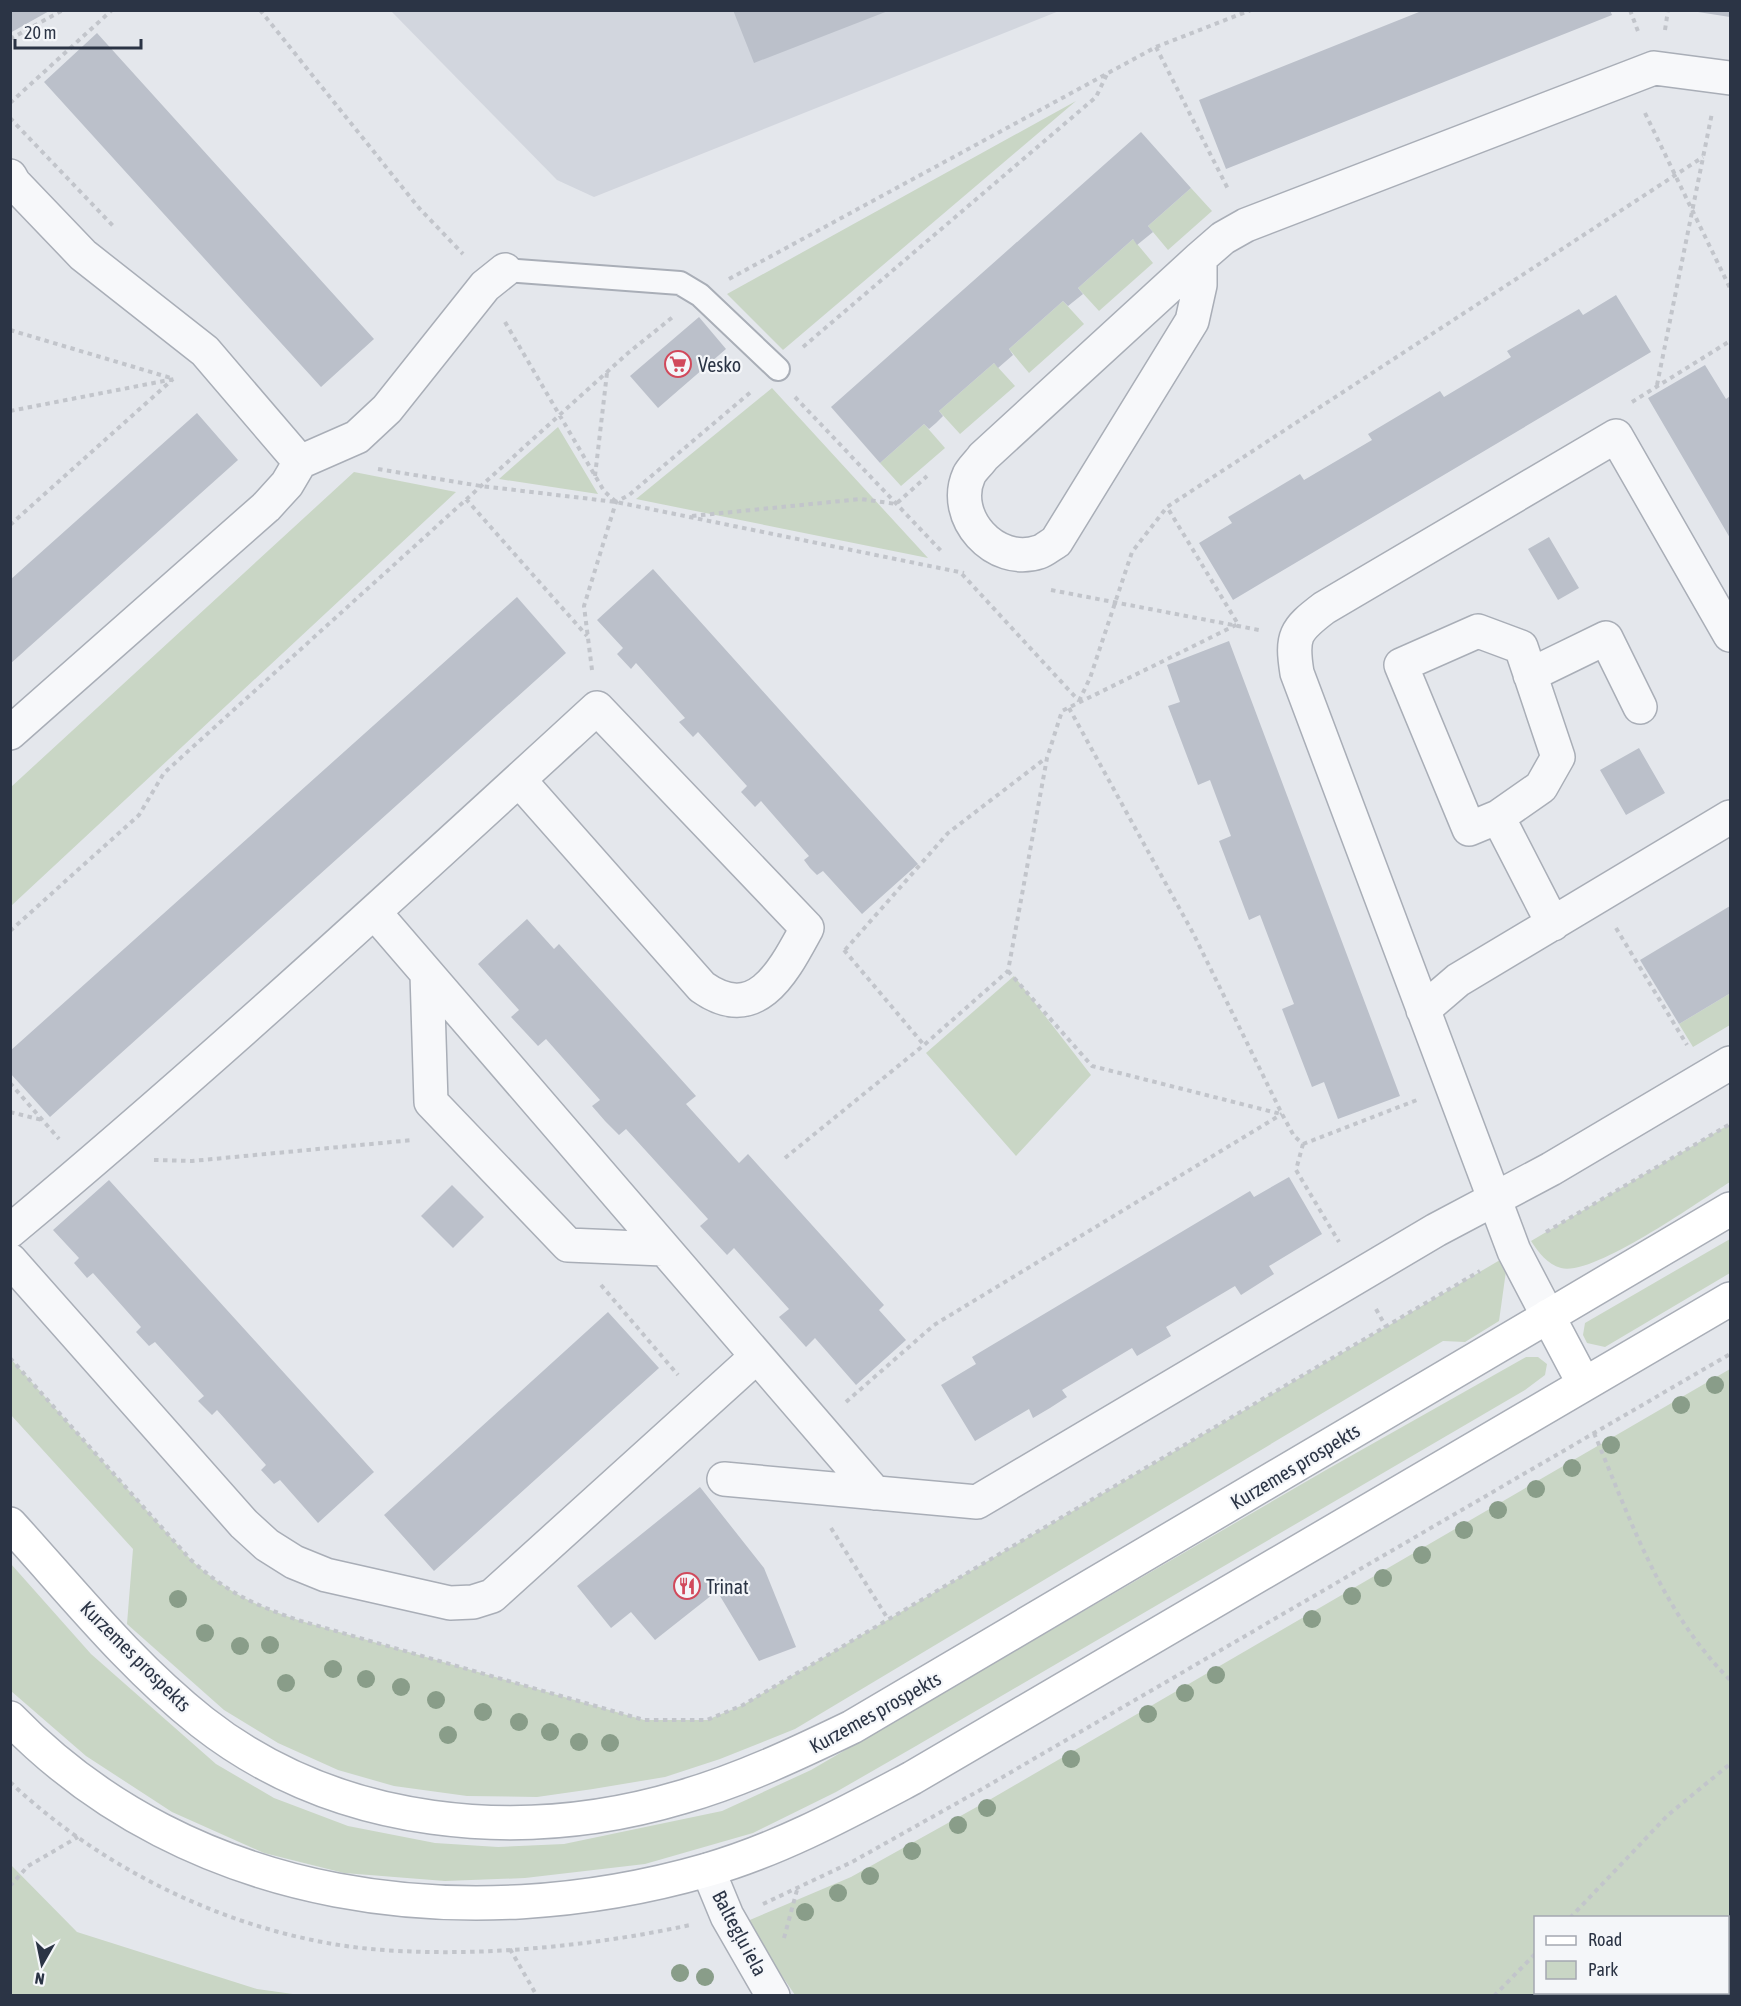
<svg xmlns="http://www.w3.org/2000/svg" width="1741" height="2006" font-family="'Asap Condensed',sans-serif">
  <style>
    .built { fill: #d2d6de }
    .green { fill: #c9d6c5; fill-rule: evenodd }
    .building { fill: #bbc0ca }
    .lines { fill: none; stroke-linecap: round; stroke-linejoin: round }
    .service-casing { stroke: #a9aeb7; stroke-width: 26 }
    .minor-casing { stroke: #a9aeb7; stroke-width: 36 }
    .secondary-casing { stroke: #a9aeb7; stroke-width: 36 }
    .path { stroke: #c2c5cb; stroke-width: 4; stroke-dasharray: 4.5 4.5; stroke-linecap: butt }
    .service { stroke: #f7f8fa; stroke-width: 22 }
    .minor { stroke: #f7f8fa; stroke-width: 33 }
    .secondary { stroke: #fff; stroke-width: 33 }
    .tree { fill: #899d89 }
    .labels { text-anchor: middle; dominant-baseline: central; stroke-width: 4.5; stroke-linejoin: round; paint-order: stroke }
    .poi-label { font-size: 20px; fill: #2b3445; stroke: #f4f6f9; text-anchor: start }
    .street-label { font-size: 20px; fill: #2b3445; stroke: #f4f6f9 }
  </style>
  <rect width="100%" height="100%" fill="#e4e7ec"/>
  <path class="built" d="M391,11H1059L594,197L557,180Z"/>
  <path class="green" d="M1076,101L783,350L727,294Z
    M1191,188L1212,211L1168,250L1148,226Z
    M1133,239L1153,263L1099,311L1078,288Z
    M1063,301L1084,324L1029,373L1009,349Z
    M994,363L1015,386L960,434L939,411Z
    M772,388L928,558L636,499Z
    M924,424L945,448L901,486L880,463Z
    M558,427L598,494L499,479Z
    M354,472L456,492L11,906V787Z
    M1014,976L1091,1075L1016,1156L926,1053Z
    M1729,994L1730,1025L1693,1047L1679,1024Z
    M1730,1124V1182C1699,1201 1593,1277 1561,1268C1547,1264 1539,1253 1531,1241Z
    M1730,1239V1273L1605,1347L1587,1343L1583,1335L1585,1323Z
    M1500,1260L1506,1271L1499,1321L1465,1342L1443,1341L795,1729L720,1759L665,1777L593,1789L537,1797L467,1796L394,1786L338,1770L278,1743L224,1710L127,1624L133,1549L11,1415L10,1358L191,1560C228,1593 254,1605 301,1621L644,1720H707L743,1705Z
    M1526,1357H1538L1547,1364L1545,1375L1525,1390L916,1746L836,1792L753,1833L645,1864L525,1878L445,1881L344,1873L264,1853L172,1812L86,1756L11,1691V1564L91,1654L216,1764L274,1798L348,1826L435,1843L498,1847L564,1844L722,1811L811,1770L1326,1470Z
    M1730,1369V1995H795L745,1922L851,1877L991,1799ZM1536,1918H1728V1992H1536Z
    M11,1865L77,1932L257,1989L300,1995H11Z"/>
  <path class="building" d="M10,10H51L10,33Z
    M733,10H888V11L754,63Z
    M1424,10H1610L1612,15L1226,169L1199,100Z
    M1698,10H1730V17L1698,12Z
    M97,33L374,339L321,387L44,82Z
    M1141,132L1191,188L1148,226L1153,232L1137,245L1133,239L1078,288L1083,294L1068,306L1063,301L1009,349L1013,355L998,368L994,363L939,411L943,416L936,423L929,429L924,424L880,463L831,407Z
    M1616,295L1651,352L1233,600L1199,543L1232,523L1228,517L1300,474L1304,480L1372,440L1368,434L1440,391L1444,397L1511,357L1507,351L1579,309L1583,315Z
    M699,317L726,349L658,408L630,376Z
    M1705,365L1726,399L1730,396V538L1648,398Z
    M197,413L238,460L10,664V580Z
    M1549,537L1579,588L1558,600L1528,549Z
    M653,569L918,864L862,914L823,871L817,875L810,868L804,860L809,856L761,801L755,807L741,792L747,786L698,732L693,737L679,722L685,718L636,663L631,669L617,654L623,648L597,620Z
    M517,597L566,653L50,1117L10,1073V1051Z
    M1229,641L1400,1096L1338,1119L1324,1082L1312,1087L1282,1009L1294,1004L1260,915L1249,920L1219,841L1231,836L1210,780L1198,785L1168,706L1180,702L1167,665Z
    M1639,748L1665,793L1626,815L1600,770Z
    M1730,906V997L1729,994L1679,1024L1640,960Z
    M527,919L554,949L559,944L696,1096L686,1104L739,1163L748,1154L884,1305L879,1310L906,1340L856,1385L815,1338L806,1347L779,1317L789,1309L734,1248L727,1255L700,1226L708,1219L626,1129L619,1135L605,1121L592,1106L600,1100L546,1039L538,1046L511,1017L519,1010L478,964Z
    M1289,1177L1322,1234L1269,1266L1274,1274L1241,1295L1235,1286L1166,1327L1171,1336L1137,1356L1132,1348L1062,1390L1067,1397L1050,1408L1033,1418L1029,1409L975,1441L941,1385L976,1364L972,1357L1250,1191L1254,1197Z
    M109,1180L374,1472L318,1523L280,1480L274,1484L261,1470L266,1465L217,1410L212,1415L198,1401L204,1396L155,1342L149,1346L136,1332L141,1327L93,1273L87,1278L74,1263L79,1258L53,1230Z
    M452,1185L484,1217L453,1248L421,1216Z
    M608,1312L659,1368L434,1571L384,1515Z
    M700,1487L764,1568L796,1647L759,1661L717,1591L655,1640L631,1612L611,1628L577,1586Z"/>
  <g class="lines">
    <defs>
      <path id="service" d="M505,270L680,283L700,295L778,369"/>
      <path id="minor" d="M10,176L14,183L83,255L205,351L300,462
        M1200,258V285L1192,321L1056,542C1050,545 1045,550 1039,552C995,567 950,517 969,475C972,469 979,463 983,457L1200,258L1223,238L1246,225L1654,68L1730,78
        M1530,675L1606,638L1640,707
        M10,733L266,507L287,484L300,462L357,437L387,409L485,286L505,270
        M1498,817L1541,787L1558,757L1521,647L1478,631L1401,665L1469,829L1498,817L1553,924
        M375,913L875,1493
        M427,974L431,1102L568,1245L663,1249
        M1423,1010L1458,980L1730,817
        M10,1231C211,1063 404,885 597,708L807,928C784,970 757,1026 702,987L519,780
        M10,1260L244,1524L267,1545L294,1562L326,1575L450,1603L473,1602L492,1596L756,1357
        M1548,1316L1514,1251L1297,673C1291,636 1295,630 1324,608L1616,436L1730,635
        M724,1479L977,1502L1436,1230L1551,1169L1730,1063
        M708,1870L727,1916L773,1996"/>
      <path id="secondary" d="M1548,1316L1584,1384
        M10,1524C72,1592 130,1665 202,1722C337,1828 521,1845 682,1797C741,1780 796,1754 852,1727L1730,1209
        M10,1718C191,1905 467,1939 707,1870C780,1849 846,1813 912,1778L1730,1299"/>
    </defs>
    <use href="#service" class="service-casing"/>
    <use href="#minor" class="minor-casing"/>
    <use href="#secondary" class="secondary-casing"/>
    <path class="path" d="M260,10L419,208L463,254
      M1630,10L1639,34
      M1665,30L1668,10
      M10,39L63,10
      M1156,47L1229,191
      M10,103L112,10
      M1645,113L1730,288
      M10,118L115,228
      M729,279L1156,47L1251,10
      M505,322L604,491L615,501
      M10,330L171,378
      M803,347L1096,97L1108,72
      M1657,385L1712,113
      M795,397L943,553
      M1632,402L1730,341
      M10,411L174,379L177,381
      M378,469L481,486L616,502L964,573
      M595,476L607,373
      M466,499L587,636
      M692,516L861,499L896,504L927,476
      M10,525L173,379
      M962,574L1079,701
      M1051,590L1259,630
      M592,670L584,606L616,502L629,495L752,391
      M1079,701L1090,678L1132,552L1167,507L1703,157
      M1069,708L1193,933L1282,1114L1294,1136L1303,1144
      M1616,928L1687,1045
      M10,931L139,815L164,773L628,353L674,316
      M844,950L924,1045
      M845,950L948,833L1046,758
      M1008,971L1092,1066L1281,1114
      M10,1083L59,1139
      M10,1112L42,1120
      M1303,1144L1296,1170L1339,1242
      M1303,1144L1417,1100
      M785,1158L924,1045L1008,971L1047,758L1062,711L1238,624L1167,507
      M154,1160L192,1161L413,1140
      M1546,1232L1730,1124
      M601,1285L678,1375
      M1376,1309L1386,1327
      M10,1358L191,1560C228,1593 254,1605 301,1621L644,1720H707L743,1705L1480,1271
      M846,1402L934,1325L1282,1114
      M1594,1433C1631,1521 1661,1611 1730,1680
      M831,1528L888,1619
      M10,1782C104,1871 233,1933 361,1948C465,1959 589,1947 690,1925
      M10,1886L28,1866L78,1837
      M763,1904L852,1862L982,1789L1730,1354
      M1570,1918L1668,1815L1730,1764
      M784,1938L797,1890
      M510,1949L537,1996
      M1494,1996L1536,1953"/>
    <use href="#service" class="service"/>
    <use href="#minor" class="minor"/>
    <use href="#secondary" class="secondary"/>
  </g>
  <g class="tree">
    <circle cx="1715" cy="1385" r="9"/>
    <circle cx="1681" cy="1405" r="9"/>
    <circle cx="1611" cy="1445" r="9"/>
    <circle cx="1572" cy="1468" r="9"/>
    <circle cx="1536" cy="1489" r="9"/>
    <circle cx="1498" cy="1510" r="9"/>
    <circle cx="1464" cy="1530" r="9"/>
    <circle cx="1422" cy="1555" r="9"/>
    <circle cx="1383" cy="1578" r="9"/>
    <circle cx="1352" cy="1596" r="9"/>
    <circle cx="178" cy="1599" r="9"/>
    <circle cx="1312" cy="1619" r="9"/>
    <circle cx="205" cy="1633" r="9"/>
    <circle cx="270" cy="1645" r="9"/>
    <circle cx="240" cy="1646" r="9"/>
    <circle cx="333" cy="1669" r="9"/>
    <circle cx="1216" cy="1675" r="9"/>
    <circle cx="366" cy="1679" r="9"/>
    <circle cx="286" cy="1683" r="9"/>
    <circle cx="401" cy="1687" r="9"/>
    <circle cx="1185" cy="1693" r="9"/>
    <circle cx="436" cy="1700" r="9"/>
    <circle cx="483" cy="1712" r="9"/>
    <circle cx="1148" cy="1714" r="9"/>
    <circle cx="519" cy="1722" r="9"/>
    <circle cx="550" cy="1732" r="9"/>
    <circle cx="448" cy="1735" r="9"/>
    <circle cx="579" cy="1742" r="9"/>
    <circle cx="610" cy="1743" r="9"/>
    <circle cx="1071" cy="1759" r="9"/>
    <circle cx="987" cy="1808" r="9"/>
    <circle cx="958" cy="1825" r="9"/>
    <circle cx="912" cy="1851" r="9"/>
    <circle cx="870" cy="1876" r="9"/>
    <circle cx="838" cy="1893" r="9"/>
    <circle cx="805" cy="1912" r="9"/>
    <circle cx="680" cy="1973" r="9"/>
    <circle cx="705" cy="1977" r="9"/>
  </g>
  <defs>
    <symbol id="supermarket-ring" viewBox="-11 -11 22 22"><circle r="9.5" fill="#f4f6f9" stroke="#d1495b" stroke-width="1.5"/><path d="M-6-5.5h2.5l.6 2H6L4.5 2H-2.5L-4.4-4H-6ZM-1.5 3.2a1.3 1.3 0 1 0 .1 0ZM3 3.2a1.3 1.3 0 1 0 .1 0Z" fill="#d1495b"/></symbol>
    <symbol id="restaurant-ring" viewBox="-11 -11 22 22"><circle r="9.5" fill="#f4f6f9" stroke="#d1495b" stroke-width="1.5"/><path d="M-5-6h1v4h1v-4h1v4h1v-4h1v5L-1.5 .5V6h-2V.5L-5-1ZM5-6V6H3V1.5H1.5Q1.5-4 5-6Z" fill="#d1495b"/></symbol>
  </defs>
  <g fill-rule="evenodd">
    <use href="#supermarket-ring" x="663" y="349" width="30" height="30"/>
    <use href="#restaurant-ring" x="672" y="1571" width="30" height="30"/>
  </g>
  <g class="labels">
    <g class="poi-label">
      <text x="698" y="364">Vesko</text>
      <text x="706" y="1586">Trinat</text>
    </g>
    <g class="street-label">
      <text transform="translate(1295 1466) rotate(-31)">Kurzemes prospekts</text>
      <text transform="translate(136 1656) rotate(45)">Kurzemes prospekts</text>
      <text transform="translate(875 1712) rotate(-29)">Kurzemes prospekts</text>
      <text transform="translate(740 1933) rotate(62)">Baltegļu iela</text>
    </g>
  </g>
  <rect width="1741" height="2006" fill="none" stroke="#2b3445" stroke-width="24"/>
  <rect x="1534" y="1916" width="195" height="78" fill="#f4f6f9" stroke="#a4a8b1" stroke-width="1.5"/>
  <rect x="1546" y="1936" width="30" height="9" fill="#ffffff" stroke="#a4a8b1" stroke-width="1.5"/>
  <text x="1588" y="1946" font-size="18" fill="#2b3445">Road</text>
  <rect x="1546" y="1961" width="30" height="18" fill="#c9d6c5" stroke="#a4a8b1" stroke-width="1.5"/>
  <text x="1588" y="1976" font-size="18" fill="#2b3445">Park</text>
  <g transform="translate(42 1964) rotate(189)" stroke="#f4f6f9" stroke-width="4.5" paint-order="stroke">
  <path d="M0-4.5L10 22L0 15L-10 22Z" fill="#2b3445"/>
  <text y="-9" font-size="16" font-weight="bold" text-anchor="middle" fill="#2b3445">N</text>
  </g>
  <path d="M15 39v9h126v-9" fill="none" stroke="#2b3445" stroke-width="3"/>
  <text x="24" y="39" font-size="18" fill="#2b3445" stroke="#f4f6f9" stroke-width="4.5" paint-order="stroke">20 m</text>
</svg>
